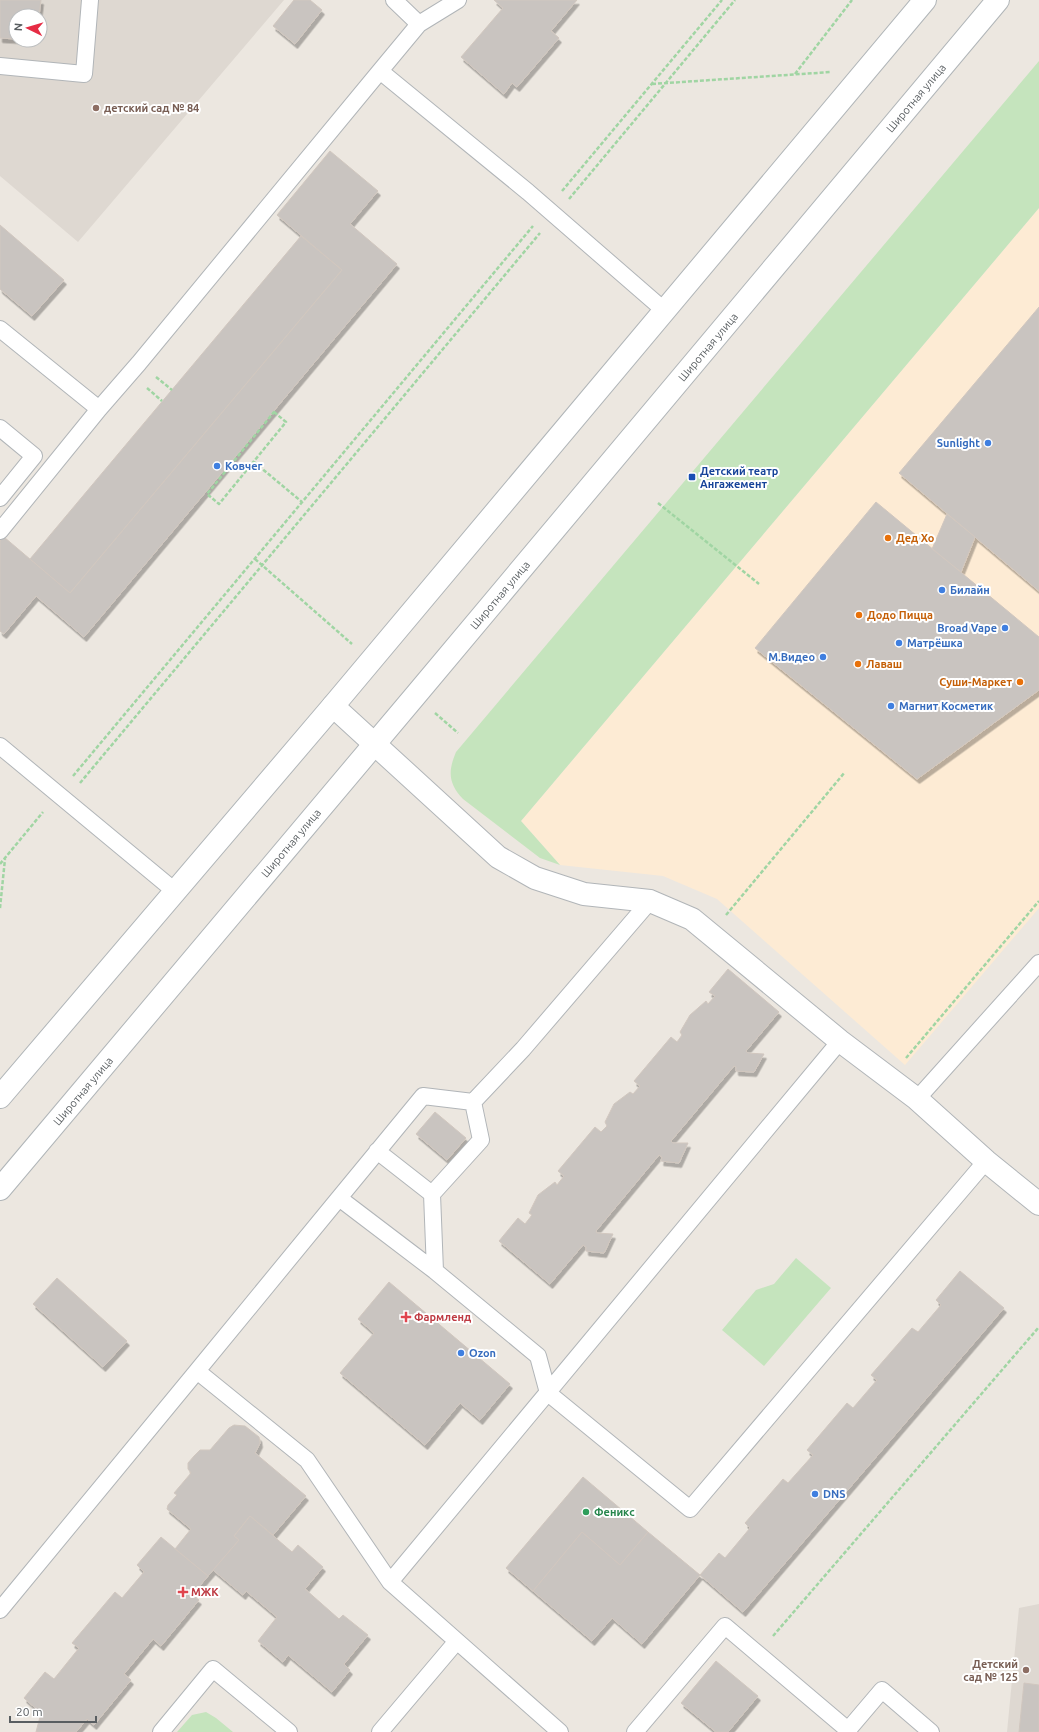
<svg xmlns="http://www.w3.org/2000/svg" width="1039" height="1732" font-family="Ubuntu,sans-serif">
  <style>
    .commercial { fill: #fdebd4 }
    .education { fill: #ded8d1; fill-rule: evenodd }
    .green { fill: #c5e4bd }
    .building { fill: #c9c4c0; stroke: #d1c7bf; filter: url(#shadow) }
    .lines { fill: none; stroke-linecap: round; stroke-linejoin: round }
    .service-casing { stroke: #b1b5b8; stroke-width: 18 }
    .minor-casing { stroke: #b1b5b8; stroke-width: 24 }
    .secondary-casing { stroke: #b0b5b8; stroke-width: 24 }
    .path { stroke: #a0d5a3; stroke-width: 2.5; stroke-dasharray: 4 2; stroke-linecap: butt }
    .service { stroke: #fff; stroke-width: 16 }
    .minor { stroke: #fff; stroke-width: 22 }
    .secondary { stroke: #fff; stroke-width: 22 }
    .education-dot { fill: #8d6e63; stroke: #fff; stroke-width: 1.5 }
    .shop-dot { fill: #3f7fe0; stroke: #fff; stroke-width: 1.5 }
    .transit-dot { fill: #1a4fb4; stroke: #fff; stroke-width: 1.5 }
    .food-dot { fill: #e8710a; stroke: #fff; stroke-width: 1.5 }
    .health-dot { fill: #e0444e; stroke: #fff; stroke-width: 1.5 }
    .leisure-dot { fill: #2e9e5b; stroke: #fff; stroke-width: 1.5 }
    .labels { text-anchor: middle; dominant-baseline: central; stroke-width: 4; stroke-linejoin: round; paint-order: stroke }
    .street-label { font-size: 11px; fill: #595e61; stroke: #fff }
    .education-label { font-size: 11px; font-weight: bold; fill: #785e54; stroke: #fff; text-anchor: start }
    .shop-label { font-size: 11px; font-weight: bold; fill: #366cbe; stroke: #fff; text-anchor: start }
    .transit-label { font-size: 11px; font-weight: bold; fill: #164399; stroke: #fff; text-anchor: start }
    .food-label { font-size: 11px; font-weight: bold; fill: #c56008; stroke: #fff; text-anchor: start }
    .health-label { font-size: 11px; font-weight: bold; fill: #be3a42; stroke: #fff; text-anchor: start }
    .leisure-label { font-size: 11px; font-weight: bold; fill: #27864d; stroke: #fff; text-anchor: start }
  </style>
  <defs>
    <filter id="shadow"><feDropShadow dx="2.5" dy="4.5" stdDeviation="0" flood-color="#0004"/></filter>
  </defs>
  <rect width="100%" height="100%" fill="#ece7e0"/>
  <path class="commercial" d="M1039,208V908L905,1065L717,899L663,876L560,865L521,821Z"/>
  <path class="education" d="M0,0H284L78,242L0,176ZM16,16H40V40H16Z
    M1039,1604V1732H1007L1019,1608Z"/>
  <path class="green" d="M1039,61V208L521,821L560,865L540,858L463,799C448,783 448,771 456,752Z
    M796,1258L831,1288L764,1366L722,1330L756,1290L774,1284Z
    M206,1712L216,1718L233,1732H177L192,1715Z"/>
  <path class="building" d="M0,0H41L39,16H16V39L0,38Z
    M294,0H310L322,10L295,44L273,26Z
    M494,0H577L551,31L559,38L517,87L512,83L504,94L461,57L503,8Z
    M330,151L378,191L350,224L397,264L84,637L36,596L4,634L0,631V541L4,537L70,593L342,270L277,215Z
    M0,225L64,280L32,316L0,289Z
    M301,236L342,270L70,593L30,559Z
    M1039,307V591L899,473Z
    M876,502L1039,637V690L917,779L755,648Z
    M947,514L975,537L961,572L932,549Z
    M728,969L779,1012L746,1051L748,1053L764,1054L754,1072L736,1071V1067L734,1066L671,1141L673,1143H688L679,1163L661,1161L662,1157L659,1155L596,1231L597,1233L613,1234L604,1253L586,1251V1247L583,1245L550,1284L499,1241L518,1218L525,1224L532,1215L529,1213L538,1195L555,1182L557,1185L564,1176L558,1171L595,1127L601,1132L607,1126L605,1122L614,1104L630,1092L633,1094L640,1086L634,1081L671,1037L677,1042L682,1035L680,1032L690,1015L706,1001L708,1004L715,996L709,992Z
    M435,1112L466,1138L447,1160L416,1134Z
    M960,1271L1004,1308L743,1612L700,1575L719,1553L725,1558L750,1528L745,1523L783,1479L788,1483L813,1455L807,1450L847,1403L853,1408L877,1380L871,1375L912,1328L918,1332L941,1305L936,1300Z
    M57,1278L127,1341L103,1367L33,1304Z
    M389,1282L510,1384L480,1420L460,1403L425,1445L340,1373L374,1333L358,1319Z
    M234,1425L245,1426L259,1437L260,1443L255,1453L306,1496L273,1535L250,1516L234,1536L239,1540L208,1576L175,1549L191,1529L167,1509L168,1505L177,1495L174,1493L191,1473L188,1469V1463L194,1456L200,1450H210L229,1428Z
    M583,1477L648,1532L620,1565L582,1532L533,1591L506,1568Z
    M250,1516L292,1552L298,1545L323,1567L305,1589L339,1619L343,1615L368,1635L344,1664L350,1670L332,1692L288,1655L283,1662L258,1641L277,1617L246,1591L243,1595L213,1570L239,1540L234,1536Z
    M582,1532L620,1565L648,1532L700,1575L642,1644L612,1618L592,1641L533,1591Z
    M161,1537L208,1576L192,1595L199,1600L161,1646L153,1639L124,1674L131,1680L94,1725L87,1719L76,1732H36L41,1713L24,1698L45,1672L54,1679L79,1648L72,1643L115,1592L122,1598L144,1572L137,1565Z
    M716,1661L758,1696L728,1732H716L681,1703Z
    M1024,1683L1039,1685V1732H1019Z"/>
  <g class="lines">
    <defs>
      <path id="service" d="M394,0L419,24
        M458,0L419,24L380,71L528,192L665,311
        M0,66L84,74L90,0
        M0,329L99,409L0,531
        M99,409L139,363L380,71
        M0,428L34,456L0,498
        M0,746L176,892
        M917,1099L1039,963
        M377,1151L432,1194
        M339,1198L423,1096L473,1102
        M435,1271L538,1356L548,1393L690,1509L986,1161
        M197,1371L339,1198L435,1271L432,1194L481,1140L473,1102L523,1049L650,901
        M390,1582L840,1041
        M0,1610L197,1371L307,1460L390,1582L560,1732
        M161,1732L213,1669L289,1732
        M380,1732L457,1641
        M635,1732L725,1626L848,1730L882,1690L931,1732"/>
      <path id="minor" d="M333,706L498,857L535,878L584,894L650,901L692,919L840,1041L917,1099L986,1161L1039,1204"/>
      <path id="secondary" d="M0,1097L333,706L925,0
        M0,1189L415,696L998,0"/>
    </defs>
    <use href="#service" class="service-casing"/>
    <use href="#minor" class="minor-casing"/>
    <use href="#secondary" class="secondary-casing"/>
    <path class="path" d="M795,74L852,0
      M652,84L831,72
      M562,191L722,0
      M569,199L735,0
      M156,377L172,390
      M147,388L162,401
      M274,412L286,422L219,504L207,494Z
      M254,462L302,502
      M658,503L759,584
      M255,559L352,644
      M435,713L458,733
      M73,776L533,226
      M80,783L540,233
      M0,864L43,812
      M0,908L5,859
      M726,915L845,772
      M906,1058L1039,901
      M773,1636L1039,1327"/>
    <use href="#service" class="service"/>
    <use href="#minor" class="minor"/>
    <use href="#secondary" class="secondary"/>
  </g>
  <g class="education-dot">
    <circle cx="96" cy="108" r="4"/>
    <circle cx="1026" cy="1670" r="4"/>
  </g>
  <g class="shop-dot">
    <circle cx="988" cy="443" r="4"/>
    <circle cx="217" cy="466" r="4"/>
    <circle cx="942" cy="590" r="4"/>
    <circle cx="1005" cy="628" r="4"/>
    <circle cx="899" cy="643" r="4"/>
    <circle cx="823" cy="657" r="4"/>
    <circle cx="891" cy="706" r="4"/>
    <circle cx="461" cy="1353" r="4"/>
    <circle cx="815" cy="1494" r="4"/>
  </g>
  <rect class="transit-dot" x="688" y="473" width="8" height="8" rx="2"/>
  <g class="food-dot">
    <circle cx="888" cy="538" r="4"/>
    <circle cx="859" cy="615" r="4"/>
    <circle cx="858" cy="664" r="4"/>
    <circle cx="1020" cy="682" r="4"/>
  </g>
  <g class="health-dot">
    <path d="M404 1311h4v4h4v4h-4v4h-4v-4h-4v-4h4z"/>
    <path d="M181 1586h4v4h4v4h-4v4h-4v-4h-4v-4h4z"/>
  </g>
  <circle class="leisure-dot" cx="586" cy="1512" r="4"/>
  <g class="labels">
    <g class="street-label">
      <text transform="translate(916 98) rotate(-50)">Широтная улица</text>
      <text transform="translate(708 347) rotate(-50)">Широтная улица</text>
      <text transform="translate(500 595) rotate(-50)">Широтная улица</text>
      <text transform="translate(291 843) rotate(-50)">Широтная улица</text>
      <text transform="translate(83 1091) rotate(-50)">Широтная улица</text>
    </g>
    <g class="education-label">
      <text x="104" y="108">детский сад № 84</text>
      <text x="1018" y="1664" text-anchor="end">Детский<tspan x="1018" dy="13">сад № 125</tspan></text>
    </g>
    <g class="shop-label">
      <text x="980" y="443" text-anchor="end">Sunlight</text>
      <text x="225" y="466">Ковчег</text>
      <text x="950" y="590">Билайн</text>
      <text x="997" y="628" text-anchor="end">Broad Vape</text>
      <text x="907" y="643">Матрёшка</text>
      <text x="815" y="657" text-anchor="end">М.Видео</text>
      <text x="899" y="706">Магнит Косметик</text>
      <text x="469" y="1353">Ozon</text>
      <text x="823" y="1494">DNS</text>
    </g>
    <g class="transit-label">
      <text x="700" y="471">Детский театр<tspan x="700" dy="13">Ангажемент</tspan></text>
    </g>
    <g class="food-label">
      <text x="896" y="538">Дед Хо</text>
      <text x="867" y="615">Додо Пицца</text>
      <text x="866" y="664">Лаваш</text>
      <text x="1012" y="682" text-anchor="end">Суши-Маркет</text>
    </g>
    <g class="health-label">
      <text x="414" y="1317">Фармленд</text>
      <text x="191" y="1592">МЖК</text>
    </g>
    <g class="leisure-label">
      <text x="594" y="1512">Феникс</text>
    </g>
  </g>
  <g transform="translate(28 28) rotate(275)"><circle r="19" fill="#ffffff" stroke="#bdbfc0"/>
  <path d="M0-3L7 15L0 10L-7 15Z" fill="#e62c44"/>
  <text y="-6" font-size="11" font-weight="bold" text-anchor="middle" fill="#595e61">N</text>
  </g>
  <path d="M10 1716v6h86v-6" fill="none" stroke="#595e61" stroke-width="2"/>
  <text x="16" y="1716" font-size="12" fill="#595e61" stroke="#ffffff" stroke-width="3" paint-order="stroke">20 m</text>
</svg>
